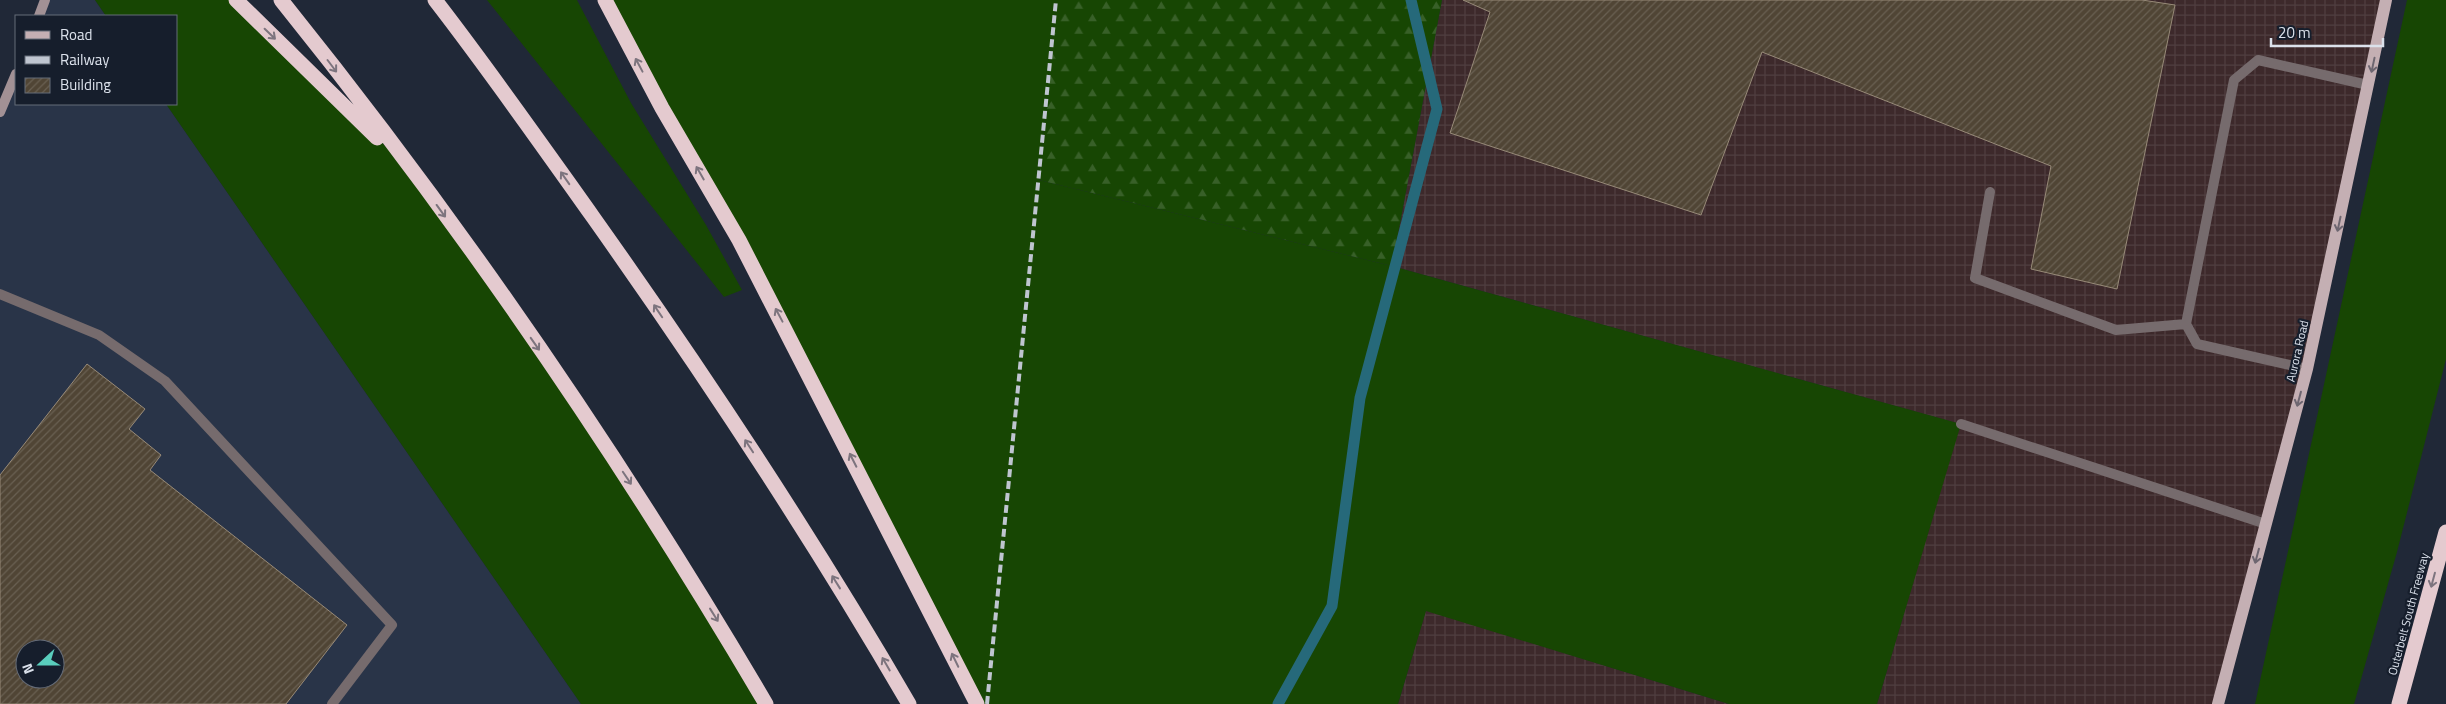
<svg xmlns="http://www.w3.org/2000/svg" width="2446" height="704" font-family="'Titillium Web',sans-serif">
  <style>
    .built { fill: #293448; fill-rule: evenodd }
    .industrial { fill: url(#industrial-grid) }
    .grass { fill: #174603 }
    .forest { fill: url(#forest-firs) }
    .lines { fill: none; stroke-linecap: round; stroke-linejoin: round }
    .stream { stroke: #26697a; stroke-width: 11 }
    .building { fill: url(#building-hatch); stroke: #978a78; fill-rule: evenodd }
    .lane { stroke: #766b6d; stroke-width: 10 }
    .secondary { stroke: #a29195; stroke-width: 10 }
    .primary { stroke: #c4afb3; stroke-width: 12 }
    .highway { stroke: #e4cacf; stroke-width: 15 }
    .rail { stroke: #bfc5d0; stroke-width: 4; stroke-dasharray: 8 4; stroke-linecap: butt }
    .oneway { stroke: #7d747e }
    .oneway2 { stroke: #6d6670 }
    .labels { text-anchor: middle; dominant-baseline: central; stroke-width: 4.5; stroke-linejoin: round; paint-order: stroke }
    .street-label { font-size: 12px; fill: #dbe1eb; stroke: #161e2c }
  </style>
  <defs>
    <pattern id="industrial-grid" width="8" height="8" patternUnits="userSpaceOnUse" patternTransform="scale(1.25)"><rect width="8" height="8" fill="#3d292b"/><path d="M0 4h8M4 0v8" fill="none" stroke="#4f3e40"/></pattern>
    <pattern id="forest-firs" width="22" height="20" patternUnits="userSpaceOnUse" patternTransform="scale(1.25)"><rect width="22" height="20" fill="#174603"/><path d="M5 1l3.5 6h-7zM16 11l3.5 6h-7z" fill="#386028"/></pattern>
    <pattern id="building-hatch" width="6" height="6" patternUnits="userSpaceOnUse" patternTransform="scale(1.25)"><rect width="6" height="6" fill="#504535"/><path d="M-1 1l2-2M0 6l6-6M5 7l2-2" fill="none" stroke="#696052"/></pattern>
  </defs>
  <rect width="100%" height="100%" fill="#202837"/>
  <path class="built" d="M45,0H95L106,16H39Z
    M16,74V104H166L581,704H0V112ZM25,649H55V679H25Z"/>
  <path class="industrial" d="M1442,0H2386L2307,369L2218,704H1877L1960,424L1392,266Z
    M1426,610L1729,704H1398Z"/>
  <path class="grass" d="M95,0H236L412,172L492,283L766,704H581L166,104H176V16H106Z
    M487,0H577L631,103L706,225L742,290L724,297Z
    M605,0H1056L1039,180L1392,266L1961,424L1877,704H1729L1426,611L1398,704H980Z
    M2407,0H2446V359L2397,552L2354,704H2255Z"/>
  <path class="forest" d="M1056,0H1442L1392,266L1039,180Z"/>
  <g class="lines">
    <path class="stream" d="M1278,704L1332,606L1360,398L1437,109L1411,0"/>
  </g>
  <path class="building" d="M1463,0H2142L2175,5L2117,289L2031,269L2051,166L1762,52L1701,215L1450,133L1490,12Z
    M87,364L145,409L129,429L161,455L150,470L347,625L286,704H0V475ZM25,649H55V679H25Z"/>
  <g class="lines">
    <path class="lane" d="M1990,192L1975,278L2116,330L2186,324
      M0,294L99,335L165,381L392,625L332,704
      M2307,369L2197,344L2186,324L2234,80L2258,60L2368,85
      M1961,424L2266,524"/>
    <path class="secondary" d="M39,16L45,0
      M0,112L16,74"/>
    <path class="primary" d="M2218,704L2307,369L2386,0"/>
    <path class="highway" d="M236,0L377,138
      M281,0C459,221 622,459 766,704
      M435,0C490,71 541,144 593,217C705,375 812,537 909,704
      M605,0L662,108L739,240L977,704
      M2399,704L2446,532"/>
    <path class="rail" d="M987,704L1056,0"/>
  </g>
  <defs><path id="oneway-shaft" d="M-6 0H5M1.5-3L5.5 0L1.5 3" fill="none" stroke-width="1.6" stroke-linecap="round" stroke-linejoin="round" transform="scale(1.25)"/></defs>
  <g class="oneway">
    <use href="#oneway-shaft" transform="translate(270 34) rotate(44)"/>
    <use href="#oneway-shaft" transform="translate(639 65) rotate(-118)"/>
    <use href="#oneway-shaft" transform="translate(332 66) rotate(53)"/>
    <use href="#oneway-shaft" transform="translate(700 173) rotate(-120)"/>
    <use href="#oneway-shaft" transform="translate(565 178) rotate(-125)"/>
    <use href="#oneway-shaft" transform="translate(441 211) rotate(54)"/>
    <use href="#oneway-shaft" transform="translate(658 311) rotate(-124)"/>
    <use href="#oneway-shaft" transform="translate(779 315) rotate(-118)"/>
    <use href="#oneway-shaft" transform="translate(535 344) rotate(55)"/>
    <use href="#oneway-shaft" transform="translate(749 446) rotate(-123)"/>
    <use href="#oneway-shaft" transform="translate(853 460) rotate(-117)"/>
    <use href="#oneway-shaft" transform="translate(627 478) rotate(56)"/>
    <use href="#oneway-shaft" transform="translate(2433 580) rotate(105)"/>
    <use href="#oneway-shaft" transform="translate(836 582) rotate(-122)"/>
    <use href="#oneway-shaft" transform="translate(714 615) rotate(58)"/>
    <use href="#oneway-shaft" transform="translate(955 660) rotate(-116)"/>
    <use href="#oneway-shaft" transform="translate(886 664) rotate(-120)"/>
  </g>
  <g class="oneway2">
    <use href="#oneway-shaft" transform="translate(2373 65) rotate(102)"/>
    <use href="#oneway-shaft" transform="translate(2339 224) rotate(102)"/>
    <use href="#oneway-shaft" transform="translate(2299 399) rotate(105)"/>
    <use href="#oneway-shaft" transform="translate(2257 556) rotate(105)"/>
  </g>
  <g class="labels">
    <g class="street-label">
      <text transform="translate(2297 351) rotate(-77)">Aurora Road</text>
      <text transform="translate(2408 614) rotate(-75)">Outerbelt South Freeway</text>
    </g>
  </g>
  <rect x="15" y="15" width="162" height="90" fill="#161e2c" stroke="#656c78"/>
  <rect x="25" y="31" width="25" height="8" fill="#c4afb3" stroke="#656c78"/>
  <text x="60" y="40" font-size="15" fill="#dbe1eb">Road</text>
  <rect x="25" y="56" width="25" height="8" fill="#bfc5d0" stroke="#656c78"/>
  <text x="60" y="65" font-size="15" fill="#dbe1eb">Railway</text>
  <rect x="25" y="78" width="25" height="15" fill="url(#building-hatch)" stroke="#656c78"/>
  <text x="60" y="90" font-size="15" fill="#dbe1eb">Building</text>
  <g transform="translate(40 664) rotate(249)"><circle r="24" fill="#161e2c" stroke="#656c78"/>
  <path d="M0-4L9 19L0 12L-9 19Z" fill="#5acebd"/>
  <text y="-8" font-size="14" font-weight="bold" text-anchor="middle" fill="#dbe1eb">N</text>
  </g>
  <path d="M2271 38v8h112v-8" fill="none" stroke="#dbe1eb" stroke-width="2.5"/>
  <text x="2278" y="38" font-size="15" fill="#dbe1eb" stroke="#161e2c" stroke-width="4" paint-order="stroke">20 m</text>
</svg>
